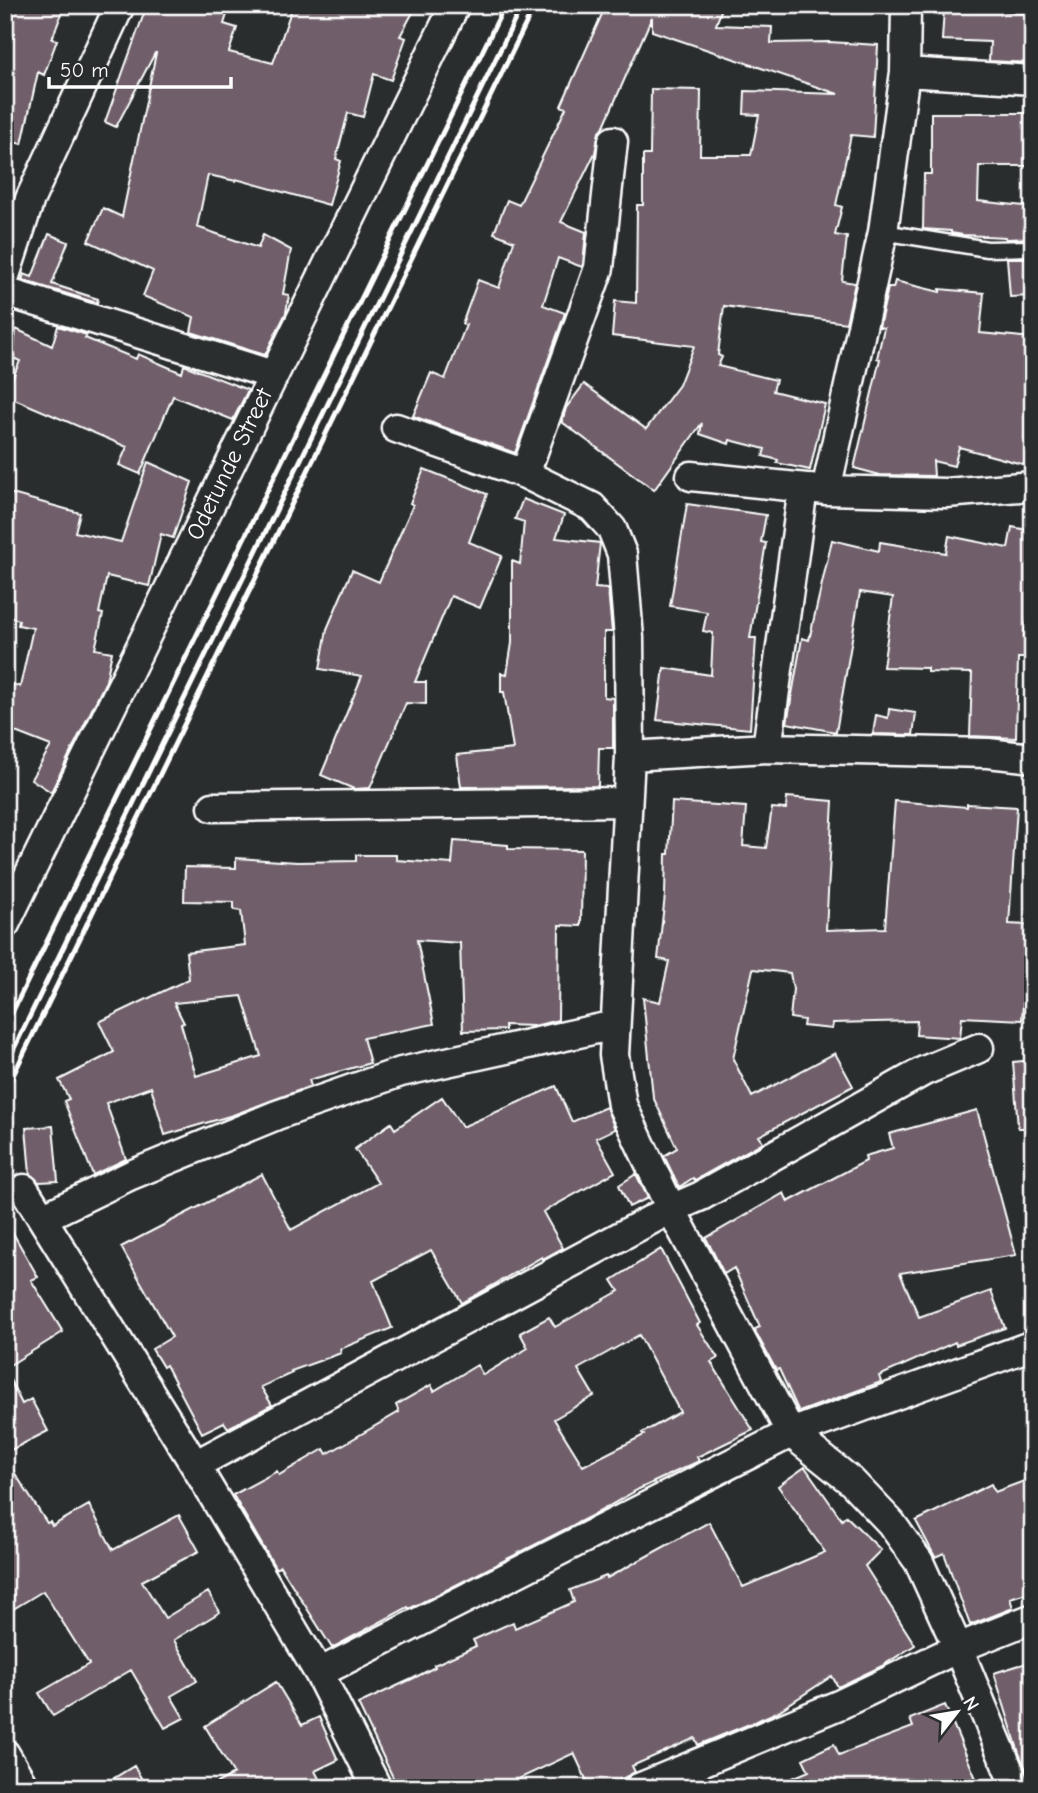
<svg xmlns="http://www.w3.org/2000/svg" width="1038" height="1793" font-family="'Comic Neue',sans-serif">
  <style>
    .building { fill: #6f5f6a; stroke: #fff; stroke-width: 2; fill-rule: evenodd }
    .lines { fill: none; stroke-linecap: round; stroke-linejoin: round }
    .lane-casing { stroke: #fff; stroke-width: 19 }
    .street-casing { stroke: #fff; stroke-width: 33 }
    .lane { stroke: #2a2d2e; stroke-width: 14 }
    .street { stroke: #2a2d2e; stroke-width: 28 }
    .rail { stroke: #fff; stroke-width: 5 }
    .labels { text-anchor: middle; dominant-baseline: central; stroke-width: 6; stroke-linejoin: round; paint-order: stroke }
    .street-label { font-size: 24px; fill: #fff; stroke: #2a2d2e }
  </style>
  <rect width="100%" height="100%" fill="#2a2d2e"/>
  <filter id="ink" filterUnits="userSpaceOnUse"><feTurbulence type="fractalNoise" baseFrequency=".0143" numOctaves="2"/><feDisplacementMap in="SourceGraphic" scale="14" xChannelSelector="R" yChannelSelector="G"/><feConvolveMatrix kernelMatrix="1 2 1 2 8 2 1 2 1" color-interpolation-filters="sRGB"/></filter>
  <g filter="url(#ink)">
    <path class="building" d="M5,5H65L52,39L57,40L44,75L38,72L22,144L5,140Z
      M147,5H230L224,24L237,28L229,52L273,63L293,5H417L400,36L406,38L391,80L374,74L363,117L348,113L336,159L341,161L329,205L236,179V181L208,175L197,227L258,248L263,235L291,250L283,294L289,295L286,313L265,355L191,332L194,317L143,296L153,271L88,241L103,208L122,217L156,53H155L116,127L105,122Z
      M606,5H723L716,25L772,27L771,43L829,42L878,45L873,137L851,135L836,205L842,207L835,235L847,237L842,281L855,283L846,323L724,306L718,355L722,357L718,366L776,380L773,391L825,404L810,470L777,463L778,460L763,456L765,449L730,440L729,444L700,434L702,423L654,490L562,422L566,408L584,384L646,429L679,385L694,346L612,336L615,301L636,303L637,205H643V155H650L651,89L701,90L700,155H751L759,115L744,114L745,91L838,94L652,31V17L603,128L599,132L595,153L561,222L586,232L583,264L582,267L558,258L543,305L565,313L515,453L413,416L431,373L445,379L466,325L462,324L478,280L499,288L514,241L494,233L507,200L519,205L566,108L561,106Z
      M944,9L993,12L994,10L1033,14V63L989,61L990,42L942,40Z
      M931,113H1030V145H1033V166H979L978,201L1033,207V238L1006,239L1005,237L963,235L951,233V231L923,229L924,174H931Z
      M49,234L68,242L52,284L98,299L97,303L22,280L24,274L32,277Z
      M1007,258H1033V296L1010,297Z
      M895,281L940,292V289L984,293L980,333L1033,338V467L959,447L954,466L933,461L934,476L880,475L854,468L880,359L877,358L884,328L879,327L888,288H893Z
      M58,326L87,335L85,338L136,359L138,354L182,373L184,365L248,390L233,420L173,396L140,474L119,465L127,447L5,395L20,361L13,358L16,329L52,346Z
      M148,462L192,482L173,538L161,534L149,586L107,576L99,613L103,614L95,649L112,652L106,681L51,792L31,779L51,746L5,728V681L20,687L33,628L18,625L19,620L5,616V492L80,513L75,532L121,542Z
      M424,469L487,494L469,542L502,556L480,608L451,596L415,682H426V704L406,703L370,788L354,789L321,775L362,676L320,669L327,629L352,570L379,582L413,505L410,503Z
      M523,499L564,515L556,538L600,543L595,588L608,589L612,632H604V697L613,698V748H599L598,786L461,787L457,755L513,749L504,692H501V673L507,674L512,643V561L520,564L524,522L515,519Z
      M687,504L766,515L761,542L766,543L750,638H756L750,729L657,720L664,668L711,675L713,633L703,631L707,612L670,606Z
      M1012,527L1033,531V594L1024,636H1031L1030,658H1018L1016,738L970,736L972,673L927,672V668L883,667L893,597L860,592L836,732L787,723L802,638L809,640L832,540L879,551L880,542L946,553L949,536L1008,548Z
      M889,709L916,713L913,735L873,734L876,715L888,718Z
      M787,797L833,801L826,930L885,928L895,801L967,807V804L1017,807L1009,924L1028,925L1022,1020L962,1017L960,1038L916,1035L917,1021L833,1023L832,1029L803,1026L804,1020L790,1018L793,989L790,973L753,969L733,1059L752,1097L835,1053L853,1086L759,1136L763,1142L695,1180L693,1178L679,1187L664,1156L677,1148L653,1097L643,998L660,1002L669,961L658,959L665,895L666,854H669L672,802L746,807L743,846L766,848L772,808L786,809Z
      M454,841L508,845V849L582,850L581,926L559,925L558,1020L534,1026L505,1025V1030L463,1031L460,943L417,940L434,1024L363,1038L370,1063L309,1080L311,1086L233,1115L165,1135L151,1087L106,1103L126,1159L93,1175L64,1101L69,1099L59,1080L114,1052L99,1022L189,979L186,952L245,945L241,911L234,910V902L184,901L185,867L236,868V858L297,862L356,861V855H396V860L452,864ZM242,996L261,1056L196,1076L181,1024L184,1023L174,1003Z
      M1033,1060V1128H1018L1013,1062Z
      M556,1086L572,1122L606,1107L615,1129L596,1138L615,1172L543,1212L563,1248L543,1259L542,1257L462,1303L431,1250L373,1281L392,1328L340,1349L341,1353L291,1371L292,1373L261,1387L272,1405L228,1428L224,1422L202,1433L166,1365L163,1367L152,1349L172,1337L121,1247L262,1174L291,1230L378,1183L355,1149L391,1123L395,1129L442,1097L462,1127Z
      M977,1110L1016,1255L900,1273L919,1317L991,1291L1005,1328L956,1345L955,1342L879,1376L881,1382L799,1412L779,1369L776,1370L756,1333L755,1329L760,1327L734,1268L724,1274L706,1238L784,1193L788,1202L866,1161L865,1156L893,1148L889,1134Z
      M53,1126L58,1181L39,1182L30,1174L26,1128Z
      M636,1174L648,1198L629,1207L619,1185Z
      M5,1219L38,1277L31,1280L63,1332L5,1368Z
      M661,1249L700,1323L697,1325L718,1358L711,1362L753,1430L697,1457L699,1461L639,1489L595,1514L409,1609L408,1607L332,1648L280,1566L276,1569L233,1495L277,1471L279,1475L324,1449L327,1454L399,1412L396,1405L431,1385L434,1391L477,1365L483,1375L528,1348L520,1333L549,1317L555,1327L619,1291L612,1280ZM639,1335L680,1412L642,1433L644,1435L583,1466L554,1419L594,1396L578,1369Z
      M5,1370L22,1404L31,1399L48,1431L5,1453Z
      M5,1458L47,1523L50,1522L52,1526L89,1505L113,1550L179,1515L199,1551L142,1581L165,1618L208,1592L220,1612L174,1640L197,1681L171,1696L184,1718L165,1728L131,1670L53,1716L39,1693L89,1664L43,1591L5,1614Z
      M805,1467L842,1520L846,1516L881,1550L865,1566L915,1645L882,1666L838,1687L832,1676L777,1712L752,1723L698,1745L695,1738L632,1766L635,1772L605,1788H590L574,1753L499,1788H398L358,1704L414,1678L435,1667L434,1665L476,1646L473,1640L513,1622L515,1628L574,1602L570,1590L606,1576L607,1578L709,1522L743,1587L825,1552L778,1486Z
      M1024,1481L1033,1502V1591L1010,1598L1013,1608L970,1625L944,1553L935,1557L916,1521L991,1484L995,1492Z
      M1033,1661V1781H1031L1019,1753L994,1673Z
      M276,1682L302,1725L319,1717L338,1760L315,1771L324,1788H207L234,1774L205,1726Z
      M945,1705L980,1788H769L809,1771L803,1759L834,1744L839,1755L913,1727L910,1719Z
      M134,1766L147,1788H98Z"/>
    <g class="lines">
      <defs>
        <path id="lane" d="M883,232L987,249L1033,248"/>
        <path id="street" d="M905,72L1033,80
          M5,276L30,199L120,5
          M5,292L273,375
          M396,428L525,474L592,507L612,529L622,554L629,638L630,756L614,1055L622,1105L671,1209L791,1433L852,1482L891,1523L919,1562L958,1648L1016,1788
          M525,474L599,268L613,141
          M691,476L826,490L946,493L1033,486
          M826,490L883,232L905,72L906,5
          M767,748L803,488
          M630,756L767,748L988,753L1033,758
          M213,807L627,802
          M5,924L455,5
          M24,1189L195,1465L319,1673L377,1788
          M42,1218L131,1175L277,1115L401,1072L615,1025
          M195,1465L671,1209L701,1196L924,1071L979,1048
          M319,1673L791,1433L1033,1345
          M5,1754L25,1788
          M639,1788L841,1704L958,1648L1033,1618"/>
      </defs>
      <use href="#lane" class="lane-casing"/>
      <use href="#street" class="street-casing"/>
      <use href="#lane" class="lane"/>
      <use href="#street" class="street"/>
      <path class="rail" d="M5,1027L505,5
        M5,1067L522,5
        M5,1092L535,5"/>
    </g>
  </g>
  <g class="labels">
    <g class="street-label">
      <text transform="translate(229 464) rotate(-64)">Odetunde Street</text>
    </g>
  </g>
  <rect width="1038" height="1793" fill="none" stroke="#2a2d2e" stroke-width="28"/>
  <rect x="14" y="14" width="1010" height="1765" fill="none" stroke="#fff" stroke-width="2.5" filter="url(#ink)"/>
  <g transform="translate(957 1712) rotate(59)" stroke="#2a2d2e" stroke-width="5" paint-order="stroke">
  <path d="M0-5L12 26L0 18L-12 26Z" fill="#ffffff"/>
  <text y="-10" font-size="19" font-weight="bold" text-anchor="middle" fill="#ffffff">N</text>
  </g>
  <path d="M49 77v10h182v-10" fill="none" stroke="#ffffff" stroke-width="3.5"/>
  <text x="60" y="77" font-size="21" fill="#ffffff" stroke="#2a2d2e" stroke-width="5" paint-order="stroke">50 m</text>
</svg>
